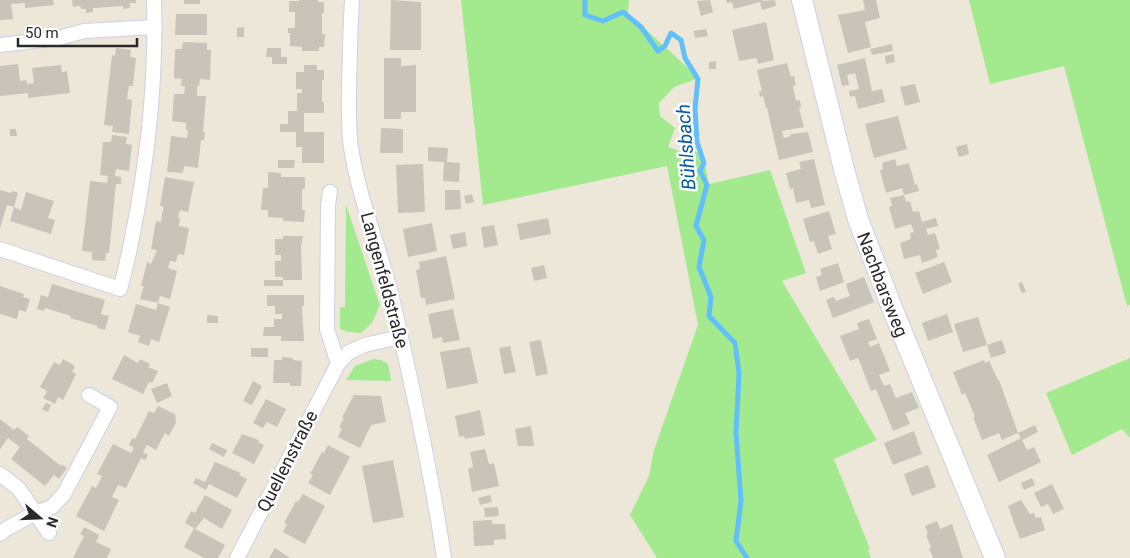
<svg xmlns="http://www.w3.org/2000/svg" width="1130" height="558" font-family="Roboto,sans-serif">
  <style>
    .green { fill: #a3ea8f }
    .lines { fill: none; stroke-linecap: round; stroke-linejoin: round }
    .stream { stroke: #61bffb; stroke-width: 5 }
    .building { fill: #c8c4b9 }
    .street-casing { stroke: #ced0e4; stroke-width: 16 }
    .secondary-casing { stroke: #ced0e4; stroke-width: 22 }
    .street { stroke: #fff; stroke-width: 14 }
    .secondary { stroke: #fff; stroke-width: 20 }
    .labels { text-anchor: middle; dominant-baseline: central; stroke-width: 5; stroke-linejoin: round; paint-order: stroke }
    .street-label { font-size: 18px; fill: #292929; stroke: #fff }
    .water-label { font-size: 19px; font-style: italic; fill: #0059a6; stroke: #fff }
  </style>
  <rect width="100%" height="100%" fill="#ede7d9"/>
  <path class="green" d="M461,0H629L628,13L699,78L674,87L659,103L660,116L675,128L668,147L679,151L688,144L704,159L709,184L770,170L806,273L782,281L877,440L834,459L870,549L868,550L871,558H657L630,515L649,476L654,450L698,325L667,166L483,205Z
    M969,0H1130V305L1127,306L1064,66L990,84Z
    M346,205L380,305L372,323L361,333L348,332L340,329V307H345Z
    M1130,358V438L1122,429L1072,455L1046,393Z
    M373,359L381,360L388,364L391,381L346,380L355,366Z"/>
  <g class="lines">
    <path class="stream" d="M585,0V15L603,21L623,12L641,27L658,51L665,46L671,33L681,40L685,58L698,79L695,108L697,142L704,163L700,171L707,185L696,226L704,240L699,267L711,297L709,316L735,343L739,373L736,433L741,501L736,541L747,558"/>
  </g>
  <path class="building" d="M0,0H53L54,5L25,8V3L11,4L13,19L0,20Z
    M72,0H136V3H130V8L123,9V6L93,8V12L86,13V9H81L80,6L73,7Z
    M184,0H200V4H184Z
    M299,0H318V2H324V13H322V34H325L324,47H319V51H302V47L290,46V33H288V28H295V12H289V1H299Z
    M391,0L421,2V50H390Z
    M710,0L713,12L701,16L697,1Z
    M726,0H763V1L775,0L776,6L762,10L760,2L734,9L732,2L727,3Z
    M863,0H876L880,18L865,22L871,47L848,53L838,15L865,10Z
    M176,14H207V35H175Z
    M766,22L774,60L758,64L757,58L739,61L732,30Z
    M244,27V37H237V28Z
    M706,29L708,36L695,38L694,31Z
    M183,42L207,43V50H211L210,80L200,79L199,86H197V96H206L203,132H205L204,140H201L198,168L184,166L183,173L167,172L171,136L187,138L188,130H186V123L172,121L174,94H184L185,86H181L182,79L174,78L175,49H182Z
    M892,44L893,51L872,55L870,49Z
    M116,48L131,50L130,57L136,58L133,86H129L127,99L132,100L129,134L112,132L113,126L104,125L112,55L115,56Z
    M267,48H281V57H287V64H272V57H266Z
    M894,54L895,62L886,64L885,56Z
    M384,58H401V66L416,65V112H401V119H384Z
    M865,58L872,91L882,89L885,102L858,109L855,96L850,97L849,91L859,89L855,73L847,75L849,85L842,86L837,65Z
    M716,61V69H709V62Z
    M787,63L791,77L794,76L796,85L793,86L796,101L800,100L801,107L799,108L804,127L782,131L784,138L791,136L790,134L808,132L813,152L779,160L767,108H766L763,96L760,97L759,91H762L757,70Z
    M18,64L20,81L27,80V84L34,83L32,68L61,65L62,72L67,71L70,93L28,98V93L0,96V66Z
    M304,65H317V70H324V80H322V102H324V113H304V132H324V163H302V147H296V132H280V124H288V111H297V93H302V89H296V72H304Z
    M915,84L920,102L905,106L900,87Z
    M898,116L907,149L874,158L865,124Z
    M381,128L403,129V153H380Z
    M10,129H16L17,136H10Z
    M112,135L127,137L126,144L132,145L129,171L116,169L115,176L121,177V184H116L109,253H106L105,261L92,260V252L82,251L90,181L107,183L108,176L100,175L103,142H111Z
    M967,144L969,154L959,157L956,147Z
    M428,147L448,148L447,162L460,163L459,182L443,181L444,162L428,161Z
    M814,159L825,205L811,208L809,200L796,203L793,188L790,189L786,173L801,169L799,162Z
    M895,159L897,166L909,163L915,185L917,184L919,191L904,195L902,188L886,193L880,170L883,169L882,163Z
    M278,160H295L294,168H278Z
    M423,164L425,212L398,213L396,165Z
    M268,172L281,173V177H305V189H302V210H305L304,222L283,221V218L268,217V210H261L263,188H268Z
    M165,177L194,182L188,212L180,210L178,217L180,218L179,226L189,228L184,255L178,254L176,262L170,261L168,268L177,271L170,299L160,296L158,303L140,299L144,286H141L147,262L151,264L157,250L151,249L156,221L161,222L162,214L164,207L160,206Z
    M0,190L11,193L12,191L18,193L14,207L7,205L0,228Z
    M445,190H460L461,209L445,210Z
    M26,192L54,201L48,218L55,220L51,234L10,221L14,207L21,210Z
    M472,194L474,202L466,204L464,196Z
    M904,195L906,202L910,201L913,212L919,211L922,222L936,218L938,226L926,229L928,235L935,233L940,249L936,250L938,257L922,263L920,255L904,259L900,243L911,239L910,233L914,232L911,224L895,229L889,207L892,206L890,198Z
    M829,211L836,234L828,236L832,249L818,254L814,241L810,242L803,219Z
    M548,218L551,234L520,240L517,224Z
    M432,223L437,251L408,257L403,229Z
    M494,225L498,245L484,248L481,227Z
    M465,232L467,246L453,249L450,235Z
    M283,236H303L301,247L302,280H283V277H275V261H281V255H275V239H283Z
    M446,256L455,299L426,305L425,298H421L416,270L420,269L419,262Z
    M944,262L952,282L923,294L915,273Z
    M838,263L844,282L820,291L816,277L822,275L820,269Z
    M544,265L547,278L534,281L531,268Z
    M864,277L874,302L833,318L826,300L834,297L836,301L850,296L846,284Z
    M264,280H283V286H264Z
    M1022,282L1026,292L1022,293L1018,284Z
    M52,284L105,300L101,314L109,316L105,330L97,328L98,326L70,318L71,316L45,308L44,311L37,309L41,295L48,297Z
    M0,286L24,294L23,297L30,299L26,312L19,310L17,319L0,314Z
    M267,295H304V306H302L304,341H281V336H263L264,327H274V319H282V314H275V306H267Z
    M158,303L170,307L159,342L151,339L149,346L138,342L140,336L128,332L136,304L156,310Z
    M453,309L460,340L443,343L442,337L433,339L428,314Z
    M947,314L953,332L928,341L922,323Z
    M207,315L218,316V323H207Z
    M978,317L987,345L963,352L954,324Z
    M869,319L877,339L868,342L870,347L879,343L890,371L879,375L884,386L890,384L896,398L912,392L919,408L905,413L910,424L893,431L876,389L871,391L858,358L850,361L840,336L859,329L857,323Z
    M541,340L548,374L536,376L529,342Z
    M1002,340L1006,353L991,358L987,345Z
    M510,346L516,372L504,374L499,348Z
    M470,347L478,383L447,389L440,352Z
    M251,348H268V357H251Z
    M124,355L138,363L140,359L150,364L148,367L158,371L152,383L149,382L143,394L112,379Z
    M282,357L293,358V360L302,361L301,386H290V383H273L274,360H282Z
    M63,359L75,366L72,372L76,374L63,400L58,397L55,404L43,398L47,391L40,387L54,362L60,365Z
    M984,360L985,363L989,361L998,380H999L1018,433L1035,425L1038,432L1022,440L1018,433L1002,440L999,433L982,440L973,417H975L965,393L962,395L953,372Z
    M253,381L262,386L252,405L243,401Z
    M167,383L172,396L157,403L151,389Z
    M354,395L381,396L386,422L371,425L360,448L338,437L342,428L339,427L344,418L342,417Z
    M266,399L286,409L277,427L267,422L263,428L253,423Z
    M46,403L51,405L48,412L42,409Z
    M158,406L175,414L176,422L169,436L165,433L156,450L147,445L143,452L148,455L145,460L141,458L126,488L118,485L112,497L119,500L104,531L76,516L92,486L96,488L102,476L97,474L113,444L131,453L134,448L129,445L132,438L135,439L149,411L154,413Z
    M480,410L485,435L465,439L464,436L459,437L455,416Z
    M0,419L14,430L17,427L29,436L27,439L61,466V464L67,468L59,479L54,475L45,486L11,459L20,447L8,438L0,449Z
    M531,426L534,446H518L515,429Z
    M914,431L922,454L893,465L884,443Z
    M242,434L259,440L258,442L264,445L254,464L232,453Z
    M1021,438L1027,450L1034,447L1041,462L999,482L987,455Z
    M212,443L227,450L224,457L209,449Z
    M328,445L350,457L330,495L308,483L313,475L310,474L322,452L324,453Z
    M485,449L489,464L494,463L499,486L472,492L468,469L473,467L470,452Z
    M393,460L404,517L373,523L362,466Z
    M215,462L241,473L239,475L247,479L237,498L209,484L206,490L193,483L196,478L205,482Z
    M928,465L936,487L912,496L904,474Z
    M1032,478L1035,485L1024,490L1021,483Z
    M1052,484L1064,509L1053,514L1048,504L1041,507L1034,493Z
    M303,494L325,506L305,544L283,532L287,524L284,523L296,501L298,502Z
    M205,495L232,510L222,529L204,518L195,529L225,545L218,558H204L184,547L194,528L185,523L191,511L195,513Z
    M490,495L492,502L480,505L478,498Z
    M1021,500L1030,514L1034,513L1036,518L1041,517L1045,530L1020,539L1008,506Z
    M498,507L499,516L485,517L484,508Z
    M492,520V524H505L506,539L494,540V545L474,546L473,521Z
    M937,521L940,529L952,524L963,558H933L929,548L931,547L926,535L928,534L925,526Z
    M84,527L99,535L96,542L111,549L107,558H73L84,536L80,534Z
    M275,548L290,558H269Z"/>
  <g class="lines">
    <defs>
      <path id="street" d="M352,0C350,29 350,58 349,87C349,107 348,128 351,148C359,199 380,248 392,298C412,384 431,470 444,558
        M0,45L59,38L84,31L155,27
        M330,192L328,205L327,329L338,364
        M0,249L120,289C128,262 133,234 138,206C150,138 156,69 154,0
        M0,474L19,489L49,533
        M0,534L6,529L35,513L52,507L64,494L110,407L89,395
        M237,558L338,364L349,352L365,345L400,337"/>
      <g id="secondary">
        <path id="s1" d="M802,0L845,173L858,219L892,308L995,558"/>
      </g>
    </defs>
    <use href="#street" class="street-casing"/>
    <use href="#secondary" class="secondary-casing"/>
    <use href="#street" class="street"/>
    <use href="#secondary" class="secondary"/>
  </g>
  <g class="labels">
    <g class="street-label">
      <text transform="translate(385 280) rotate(75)">Langenfeldstraße</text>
      <text stroke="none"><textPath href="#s1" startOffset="296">Nachbarsweg</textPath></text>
      <text transform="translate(287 461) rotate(-63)">Quellenstraße</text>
    </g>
    <g class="water-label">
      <text transform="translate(686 147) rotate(-94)">Bühlsbach</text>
    </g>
  </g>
  <g transform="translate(40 518) rotate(109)" stroke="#ffffff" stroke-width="4" paint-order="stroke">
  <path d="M0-4L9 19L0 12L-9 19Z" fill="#292929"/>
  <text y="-8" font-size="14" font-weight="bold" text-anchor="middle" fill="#292929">N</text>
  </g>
  <path d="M18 38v8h119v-8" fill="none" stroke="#292929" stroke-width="2.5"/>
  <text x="25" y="38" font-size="15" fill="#292929" stroke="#ffffff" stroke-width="4" paint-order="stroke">50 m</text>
</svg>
